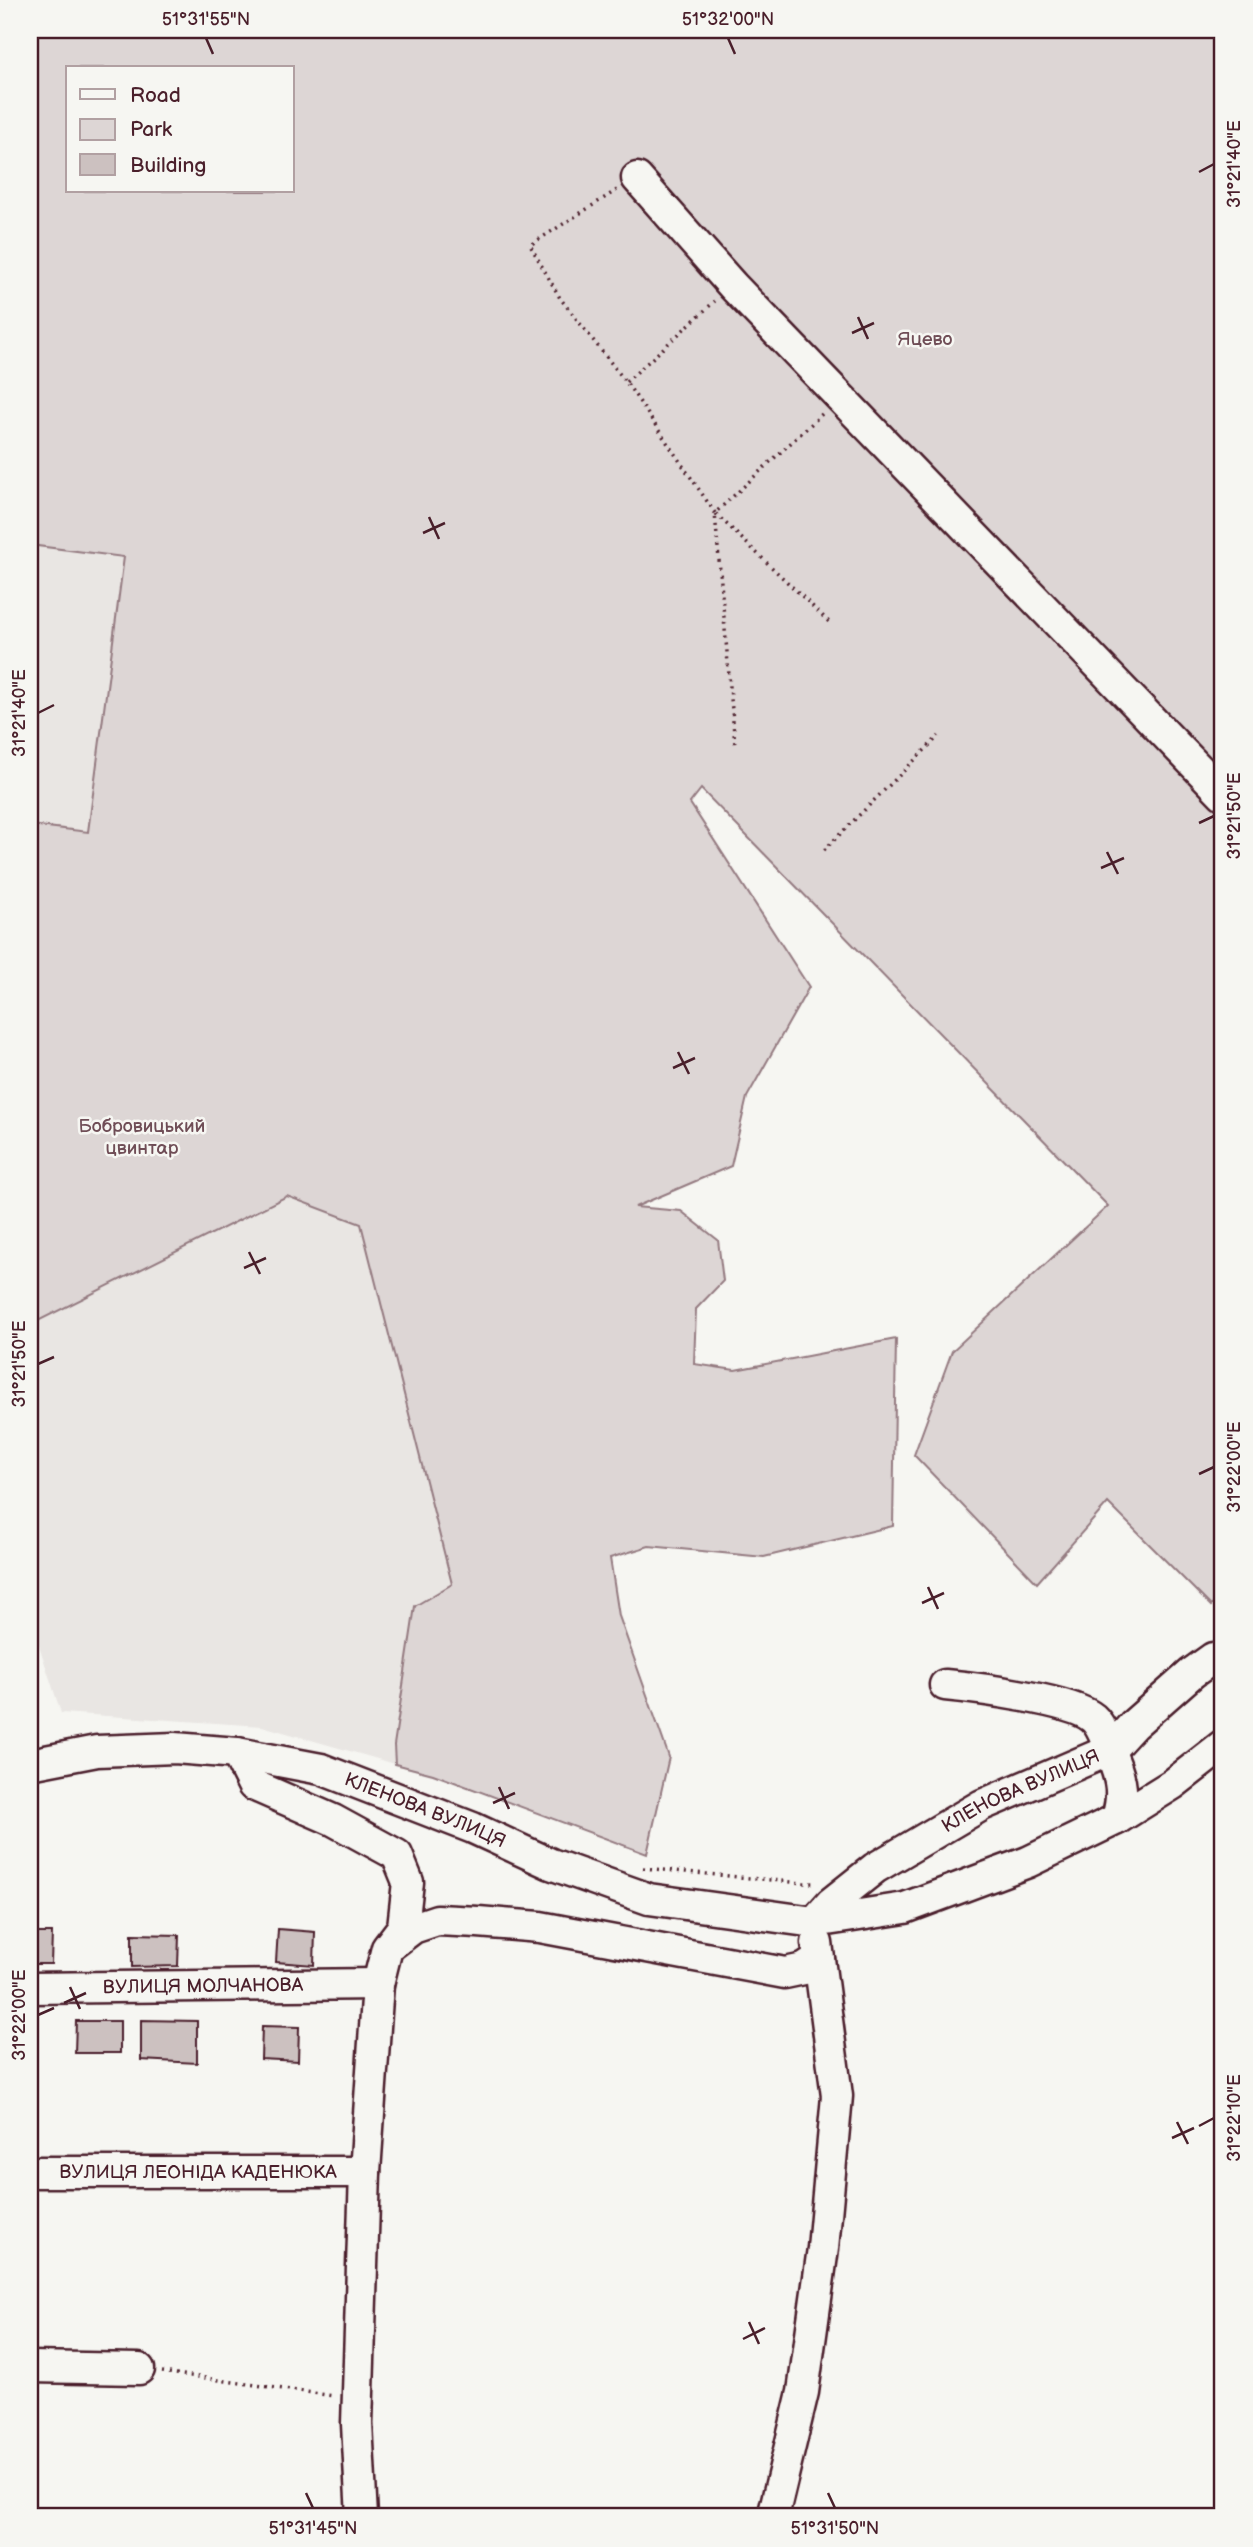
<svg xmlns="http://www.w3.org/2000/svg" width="1253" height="2547" font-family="'Balsamiq Sans',sans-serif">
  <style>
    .built { fill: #e9e6e3 }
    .green { fill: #ddd6d5; stroke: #947a80; stroke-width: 2; fill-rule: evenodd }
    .building { fill: #ccc1c0; stroke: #4a1f2b; stroke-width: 2 }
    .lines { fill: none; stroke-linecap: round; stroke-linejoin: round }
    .minor-casing { stroke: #4a1f2b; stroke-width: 35 }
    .path { stroke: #4a1f2b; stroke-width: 3.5; stroke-dasharray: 2 5; stroke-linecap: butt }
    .minor { stroke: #f6f6f2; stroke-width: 30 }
    .ticks { fill: none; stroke: #4a1f2b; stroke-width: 2.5 }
    .labels { text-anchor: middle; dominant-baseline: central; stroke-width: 5; stroke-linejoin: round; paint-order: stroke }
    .park-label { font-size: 19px; fill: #6f4d56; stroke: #f6f6f2 }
    .street-label { font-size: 19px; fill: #4a1f2b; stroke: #f6f6f2 }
    .neatline { fill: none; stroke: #4a1f2b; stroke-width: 2.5 }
    .ticks-label { font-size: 18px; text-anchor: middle; fill: #4a1f2b }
  </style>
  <rect width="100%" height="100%" fill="#f6f6f2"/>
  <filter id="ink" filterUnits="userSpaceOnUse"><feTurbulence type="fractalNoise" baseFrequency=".0143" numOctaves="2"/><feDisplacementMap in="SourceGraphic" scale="14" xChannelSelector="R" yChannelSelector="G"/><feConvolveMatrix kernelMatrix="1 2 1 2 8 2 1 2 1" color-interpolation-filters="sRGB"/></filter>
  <g filter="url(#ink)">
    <path class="built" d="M30,545L124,557L88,833L30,825Z
      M288,1196L361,1224L452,1584L415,1607L394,1745L395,1764L262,1726L61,1713L30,1618V1325Z"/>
    <path class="green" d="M34,30H1223V1595L1211,1606L1108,1503L1037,1583L914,1455L952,1351L1108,1206L701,789L690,803L809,987L747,1097L731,1166L635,1207L681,1211L718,1240L723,1281L696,1309L694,1364L735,1370L896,1339L893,1526L764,1557L649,1546L610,1558L619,1616L669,1757L647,1854L433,1774L395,1764L394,1745L415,1606L452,1584L361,1224L287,1196L30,1325V825L88,832L124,557L30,545V42ZM68,68H292V191H68Z"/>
    <path class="building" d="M278,1929L315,1932L314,1965L276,1962Z
      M30,1933H52L51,1964H30Z
      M132,1934L179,1935L178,1966L132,1967Z
      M141,2020L197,2021V2063L141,2060Z
      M76,2021H120V2053H75Z
      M262,2026L299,2027L298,2061L261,2059Z"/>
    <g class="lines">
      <defs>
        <g id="minor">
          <path d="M637,178L733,286L1223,794"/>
          <path d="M945,1685C976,1688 1072,1700 1093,1718C1103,1727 1108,1745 1112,1757C1122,1781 1124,1795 1117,1819"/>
          <path d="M237,1753L253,1785L333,1820L397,1855L408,1882L403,1927L387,1948L378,1984L365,2172L357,2424L362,2517"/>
          <path id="s1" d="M30,1764L97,1751L175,1748L237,1753L321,1769L473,1828L551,1864L649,1899L814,1922L905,1908L1028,1862L1117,1819L1173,1784L1223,1745"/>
          <path id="s2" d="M814,1922L831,1903L875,1868L982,1805L1110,1750L1133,1725L1192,1673L1213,1658H1223"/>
          <path d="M392,1944L413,1928L437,1920L478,1922L540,1927L785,1973L804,1969L819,1959L817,1943"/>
          <path id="s3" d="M30,1988L378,1984"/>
          <path id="s4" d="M30,2172H365"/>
          <path d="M30,2367L139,2369"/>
          <path d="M773,2517L803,2392L823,2248L837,2096L819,1959"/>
        </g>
      </defs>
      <use href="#minor" class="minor-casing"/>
      <path class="path" d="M617,190L530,245L560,298L626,382L715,513L735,745
        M626,382L715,301
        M822,414L715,513L829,622
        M824,850L939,736
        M643,1868L803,1883H816
        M162,2372L334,2396"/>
      <use href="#minor" class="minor"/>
    </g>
  </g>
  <path class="ticks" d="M206,38L213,54M728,38L735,54M1199,172L1214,164M858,317L868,339M852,333L874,323M429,517L439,539M423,533L445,523M38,713L54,705M1199,823L1214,816M1107,852L1118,874M1101,868L1124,858M678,1052L689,1074M673,1068L695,1058M249,1252L260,1274M244,1268L266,1258M38,1364L54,1357M1199,1474L1214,1467M928,1587L938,1609M922,1603L944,1593M499,1787L509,1809M493,1803L515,1793M70,1987L80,2009M64,2003L86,1993M38,2015L54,2008M1177,2122L1188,2144M1199,2126L1214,2118M1172,2138L1194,2128M749,2322L759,2344M743,2339L765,2328M306,2493L313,2508M828,2493L835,2508"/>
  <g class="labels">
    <g class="park-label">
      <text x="925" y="339">Яцево</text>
      <text x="142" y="1126">Бобровицький<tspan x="142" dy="22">цвинтар</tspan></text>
    </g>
    <g class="street-label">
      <text stroke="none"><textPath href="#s2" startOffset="247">КЛЕНОВА ВУЛИЦЯ</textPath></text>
      <text stroke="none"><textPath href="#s1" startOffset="406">КЛЕНОВА ВУЛИЦЯ</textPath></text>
      <text stroke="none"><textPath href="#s3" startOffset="173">ВУЛИЦЯ МОЛЧАНОВА</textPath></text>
      <text stroke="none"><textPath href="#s4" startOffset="168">ВУЛИЦЯ ЛЕОНІДА КАДЕНЮКА</textPath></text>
    </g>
  </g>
  <rect width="1253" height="2547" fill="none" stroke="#f6f6f2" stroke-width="77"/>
  <rect x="66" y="66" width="228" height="126" fill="#f6f6f2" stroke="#b1a0a2" stroke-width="2"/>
  <rect x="80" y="89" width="35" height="10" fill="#f6f6f2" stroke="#b1a0a2" stroke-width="2"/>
  <text x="130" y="102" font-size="21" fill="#4a1f2b">Road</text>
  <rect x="80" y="119" width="35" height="21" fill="#ddd6d5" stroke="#b1a0a2" stroke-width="2"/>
  <text x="130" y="136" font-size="21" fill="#4a1f2b">Park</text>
  <rect x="80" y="154" width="35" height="21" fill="#ccc1c0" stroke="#b1a0a2" stroke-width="2"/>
  <text x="130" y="172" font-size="21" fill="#4a1f2b">Building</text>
  <rect x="38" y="38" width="1176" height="2470" class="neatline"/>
  <g class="ticks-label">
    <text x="206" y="25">51°31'55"N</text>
    <text x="728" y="25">51°32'00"N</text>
    <text transform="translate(1234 164) rotate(-90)" y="6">31°21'40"E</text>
    <text transform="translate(19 713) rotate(-90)" y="6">31°21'40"E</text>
    <text transform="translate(1234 816) rotate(-90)" y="6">31°21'50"E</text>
    <text transform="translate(19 1364) rotate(-90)" y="6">31°21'50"E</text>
    <text transform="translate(1234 1467) rotate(-90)" y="6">31°22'00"E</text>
    <text transform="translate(19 2015) rotate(-90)" y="6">31°22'00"E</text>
    <text transform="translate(1234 2118) rotate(-90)" y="6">31°22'10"E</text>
    <text x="313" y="2534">51°31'45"N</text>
    <text x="835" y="2534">51°31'50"N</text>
  </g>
</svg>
